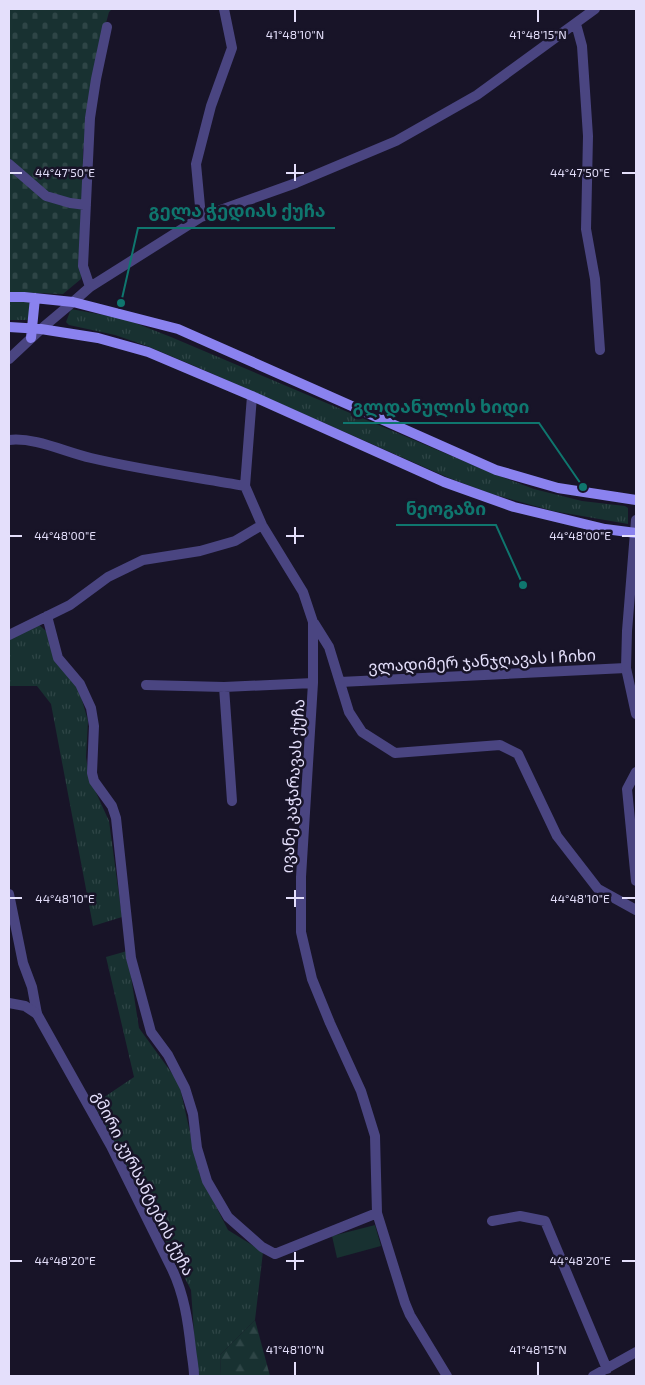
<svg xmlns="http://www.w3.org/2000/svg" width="645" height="1385" font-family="'Exo 2','Noto Sans Georgian',sans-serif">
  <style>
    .grass { fill: url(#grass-tufts) }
    .forest { fill: url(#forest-firs) }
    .cemetery { fill: url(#cemetery-stones) }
    .pitch { fill: #183131 }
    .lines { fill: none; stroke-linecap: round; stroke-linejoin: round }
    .minor { stroke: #4a4581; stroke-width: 10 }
    .tertiary { stroke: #4a4581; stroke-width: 10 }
    .secondary { stroke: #8a82ef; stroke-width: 10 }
    .ticks { fill: none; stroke: #e4dffb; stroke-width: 2 }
    .labels { text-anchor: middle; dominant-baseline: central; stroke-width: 5; stroke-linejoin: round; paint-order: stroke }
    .street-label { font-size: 16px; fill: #e4dffb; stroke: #181428 }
    .ticks-label { font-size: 12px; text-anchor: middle; fill: #e4dffb; stroke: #181428; stroke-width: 5; stroke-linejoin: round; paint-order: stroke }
    .leader { fill: none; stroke: #0f766e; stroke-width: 2 }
    .callout-dot { fill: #0f766e; stroke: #181428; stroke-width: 2 }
    .callout-label { font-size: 18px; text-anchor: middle; font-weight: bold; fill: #0f766e; stroke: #181428; stroke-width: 5; stroke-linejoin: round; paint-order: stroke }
  </style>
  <defs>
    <pattern id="grass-tufts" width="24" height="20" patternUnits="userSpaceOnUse" patternTransform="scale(1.25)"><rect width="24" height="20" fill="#183131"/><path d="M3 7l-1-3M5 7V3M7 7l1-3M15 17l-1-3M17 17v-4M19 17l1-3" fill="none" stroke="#2e4546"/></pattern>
    <pattern id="forest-firs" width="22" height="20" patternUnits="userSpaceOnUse" patternTransform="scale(1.25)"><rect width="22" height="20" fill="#183131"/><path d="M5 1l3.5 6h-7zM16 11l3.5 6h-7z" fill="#2e4546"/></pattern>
    <pattern id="cemetery-stones" width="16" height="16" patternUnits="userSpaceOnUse" patternTransform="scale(1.25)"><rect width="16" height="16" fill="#183131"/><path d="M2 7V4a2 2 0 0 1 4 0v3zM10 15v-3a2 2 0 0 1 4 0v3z" fill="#2e4546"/></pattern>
  </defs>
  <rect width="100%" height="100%" fill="#181428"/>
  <path class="grass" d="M9,301H27L31,304L30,317L27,320H9Z
    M71,309L125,319L171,337L494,474L534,489L582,501L625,506L628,508V524L553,511L492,494L449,478L197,367L147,346L115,335L69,325L66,322Z
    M38,624L46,631L55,662L78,686L88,721L86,757L89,777L109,821L122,917L93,926L51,704L37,686H9V639Z
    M127,951L139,1028L179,1083L199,1173L228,1230L263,1252L255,1320L220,1355L221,1376H197L191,1290L94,1104L134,1077L106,957Z"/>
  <path class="forest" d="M255,1320L270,1376H221L220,1355Z"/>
  <path class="cemetery" d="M9,9H112L109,12L97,56L83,151L81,279L63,294L9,292Z"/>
  <path class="pitch" d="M375,1225L381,1246L337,1258L332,1236Z"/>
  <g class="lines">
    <path class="minor" d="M576,24L582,46L588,136L586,229L595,279L600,350
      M9,164L46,196L70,203L86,205
      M201,217L196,164L211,106L232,48L224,9
      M90,287L83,266L90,118L96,79L107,27
      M73,302L90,287L201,217L296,183L396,141L477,95L595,9
      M252,396L245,486L262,525L303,592L313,622V683L301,877V932L312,979L330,1023L361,1091L375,1136L377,1213L405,1303L410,1315L447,1376
      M9,440C35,437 65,452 91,458C142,470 194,477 245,486
      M47,616L58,658L80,684L91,708L94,726L92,773L94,781L112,806L116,818L131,958L151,1032L168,1055L185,1088L193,1114L197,1148L207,1181L228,1217L262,1247L275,1254L377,1213
      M314,623L329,647L349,712L362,732L395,753L500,745L518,754L557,836L598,889L636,910
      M9,635L70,605L108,577L143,560L200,551L235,541L262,525
      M340,682L626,668
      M146,685L224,687L313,683
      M224,687L232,801
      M9,894L23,963L32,987L37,1014
      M492,1221L520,1216L545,1221L607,1369
      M593,1376L636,1352"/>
    <path class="tertiary" d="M9,359L41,329L73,302
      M636,520L627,631L626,668L636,714
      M636,772L627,789L636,881
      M9,1003L25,1006L37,1014L111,1146L172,1269C184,1294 188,1321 191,1349C192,1358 194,1367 194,1376"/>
    <path class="secondary" d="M9,297H24L73,302L178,329L496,470L558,488L636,500
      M9,327L41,329L98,338L148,352L252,396L444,482L514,507L605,529L636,533
      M31,338L35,298"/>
  </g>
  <path class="ticks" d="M295,10V22M538,10V22M295,164V181M10,173H22M286,173H304M622,173H635M295,527V544M10,536H22M286,536H304M622,536H635M295,890V907M10,898H22M286,898H304M622,898H635M295,1252V1270M10,1261H22M286,1261H304M622,1261H635M295,1362V1375M538,1362V1375"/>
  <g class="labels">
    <g class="street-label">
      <text transform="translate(482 660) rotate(-3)">ვლადიმერ ჯანჯღავას I ჩიხი</text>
      <text transform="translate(292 786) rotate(-86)">ივანე კაჭარავას ქუჩა</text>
      <text transform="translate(144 1183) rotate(63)">გმირი კურსანტების ქუჩა</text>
    </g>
  </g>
  <g class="ticks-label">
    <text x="295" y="39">41°48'10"N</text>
    <text x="538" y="39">41°48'15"N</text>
    <text x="580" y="177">44°47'50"E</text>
    <text x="65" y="177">44°47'50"E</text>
    <text x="65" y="540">44°48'00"E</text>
    <text x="580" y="540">44°48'00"E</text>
    <text x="65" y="903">44°48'10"E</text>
    <text x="580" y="903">44°48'10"E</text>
    <text x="65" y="1265">44°48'20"E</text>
    <text x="580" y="1265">44°48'20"E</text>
    <text x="295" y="1354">41°48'10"N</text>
    <text x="538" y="1354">41°48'15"N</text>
  </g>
  <path class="leader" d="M121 303L138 228H335M583 487L539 423H343M523 585L496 525H396"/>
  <g class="callout-dot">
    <circle cx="121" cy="303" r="5"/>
    <circle cx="583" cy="487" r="5"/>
    <circle cx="523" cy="585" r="5"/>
  </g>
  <g class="callout-label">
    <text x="237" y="217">გელა ჭედიას ქუჩა</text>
    <text x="441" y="413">გლდანულის ხიდი</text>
    <text x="446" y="515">ნეოგაზი</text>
  </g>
  <rect width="645" height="1385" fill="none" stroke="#e4dffb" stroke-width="20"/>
</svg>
